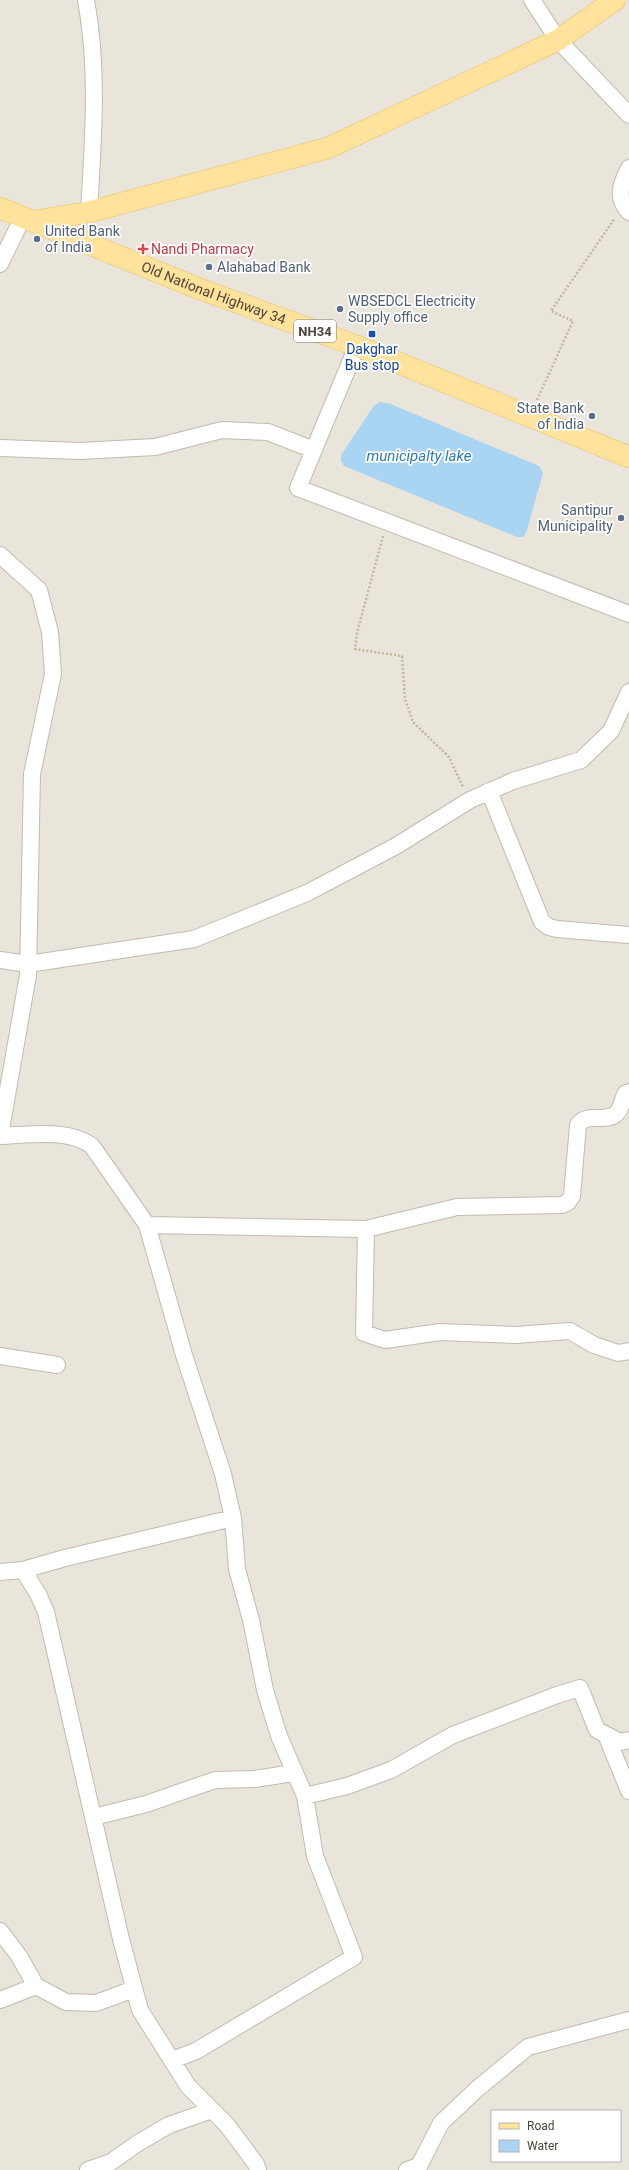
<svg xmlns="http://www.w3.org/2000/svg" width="629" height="2170" font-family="Roboto,sans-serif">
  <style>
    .residential { fill: #eae5da; fill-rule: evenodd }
    .water { fill: #a9d4f2 }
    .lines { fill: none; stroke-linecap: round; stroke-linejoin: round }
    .minor-casing { stroke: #c2bbae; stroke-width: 18 }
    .major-casing { stroke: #e6c16a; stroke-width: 22 }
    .path { stroke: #c4b79f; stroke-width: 2.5; stroke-dasharray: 2 2; stroke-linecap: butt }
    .minor { stroke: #fff; stroke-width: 16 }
    .major { stroke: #ffe39c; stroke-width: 21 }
    .service-dot { fill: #5c6f8a; stroke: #fff; stroke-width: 1.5 }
    .health-dot { fill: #e0444e; stroke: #fff; stroke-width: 1.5 }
    .transit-dot { fill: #1a4fb4; stroke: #fff; stroke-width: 1.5 }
    .labels { text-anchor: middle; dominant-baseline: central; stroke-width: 3.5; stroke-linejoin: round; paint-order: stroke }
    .shield { fill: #fff; stroke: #817c74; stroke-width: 1 }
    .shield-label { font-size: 13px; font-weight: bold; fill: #4b4439 }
    .service-label { font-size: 14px; fill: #4e5e75; stroke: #fff; text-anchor: start }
    .health-label { font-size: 14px; fill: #be3a42; stroke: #fff; text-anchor: start }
    .street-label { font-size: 14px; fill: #4b4439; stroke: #fff }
    .transit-label { font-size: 14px; fill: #164399; stroke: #fff }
    .water-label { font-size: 15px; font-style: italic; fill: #2e7ab2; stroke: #fff }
  </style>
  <rect width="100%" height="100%" fill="#f6f3ec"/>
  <path class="residential" d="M0,0H629V2170H0ZM492,2111H620V2161H492Z"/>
  <path class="water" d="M379,402L388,403L539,466L543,473L526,533L523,537H517L344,466L341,461V455L373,407Z"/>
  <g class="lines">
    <defs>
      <path id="minor" d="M86,0C99,70 93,141 89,212
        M532,0L558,40L629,115
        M629,168C621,184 615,197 629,212
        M0,264L23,217
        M357,346L298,488L629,614
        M0,448L80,451L155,447L222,430L268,432L314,450
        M0,555L39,590L50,632L53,674L32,774L28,975L0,1135
        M489,791L542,922L549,927L557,929L629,935
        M0,960L28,964L194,939L307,893L396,846L470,800L513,781L581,760L611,731L629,692
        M0,1136C30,1135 67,1128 92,1146L147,1225L184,1355L223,1474L233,1518L237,1569L251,1620L265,1690L279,1736L305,1796L347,1786L391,1770L453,1735L557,1695L580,1688L597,1730L620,1742L629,1740
        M147,1225L366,1229L364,1333L385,1340L440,1332L515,1335L570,1331L594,1345L618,1353L629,1351
        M366,1229L457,1207L562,1205L568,1202L572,1196L578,1125C588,1111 605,1124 617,1113C622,1108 622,1099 626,1093L629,1092
        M0,1356L57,1365
        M23,1570L65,1558L233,1518
        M0,1572L23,1570L38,1594L46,1612L121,1939L140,2010L188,2086L227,2125L256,2164L258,2170
        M606,1735L629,1791
        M94,1817L146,1804L215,1780L255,1779L293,1773
        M0,1931L19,1956L36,1986L66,2002L96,2003L134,1989
        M0,2000L36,1986
        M172,2060L196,2051L354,1957L315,1856L305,1796
        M88,2170L111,2162L138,2143L169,2125L212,2110
        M407,2170L419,2166L441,2123L477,2089L528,2047L629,2020"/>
      <g id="major">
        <path id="s1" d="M0,208L200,289L357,346L629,457"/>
        <path d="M35,221L89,212L328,148L558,40L615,0"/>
      </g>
    </defs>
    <use href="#minor" class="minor-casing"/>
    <use href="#major" class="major-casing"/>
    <path class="path" d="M537,400L573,321L551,311L615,218
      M383,536L357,633L355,649L402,656L405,699L413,722L449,757L463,787"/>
    <use href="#minor" class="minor"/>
    <use href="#major" class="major"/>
  </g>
  <g class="service-dot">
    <circle cx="37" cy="239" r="4"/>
    <circle cx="209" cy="267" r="4"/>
    <circle cx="340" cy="309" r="4"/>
    <circle cx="592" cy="416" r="4"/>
    <circle cx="621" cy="518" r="4"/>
  </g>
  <path class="health-dot" d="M141 243h4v4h4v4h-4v4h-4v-4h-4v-4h4z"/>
  <rect class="transit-dot" x="368" y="330" width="8" height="8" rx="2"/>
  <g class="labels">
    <rect class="shield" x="294" y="320" width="42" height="22" rx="3"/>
    <g class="shield-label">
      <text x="315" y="331">NH34</text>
    </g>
    <g class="service-label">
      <text x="45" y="231">United Bank<tspan x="45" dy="16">of India</tspan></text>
      <text x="217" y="267">Alahabad Bank</text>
      <text x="348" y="301">WBSEDCL Electricity<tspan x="348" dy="16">Supply office</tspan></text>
      <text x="584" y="408" text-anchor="end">State Bank<tspan x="584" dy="16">of India</tspan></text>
      <text x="613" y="510" text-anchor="end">Santipur<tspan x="613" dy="16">Municipality</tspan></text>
    </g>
    <g class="health-label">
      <text x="151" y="249">Nandi Pharmacy</text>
    </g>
    <g class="street-label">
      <text stroke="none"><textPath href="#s1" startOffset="230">Old National Highway 34</textPath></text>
    </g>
    <g class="transit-label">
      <text x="372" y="349">Dakghar<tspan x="372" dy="16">Bus stop</tspan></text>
    </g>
    <g class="water-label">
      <text x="419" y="456">municipalty lake</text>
    </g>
  </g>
  <rect x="491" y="2110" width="130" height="52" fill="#ffffff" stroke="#b7b4b0"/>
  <rect x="499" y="2123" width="20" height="6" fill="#ffe39c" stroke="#b7b4b0"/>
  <text x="527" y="2130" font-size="12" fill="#4b4439">Road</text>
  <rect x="499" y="2140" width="20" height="12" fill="#a9d4f2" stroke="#b7b4b0"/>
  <text x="527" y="2150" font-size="12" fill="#4b4439">Water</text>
</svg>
